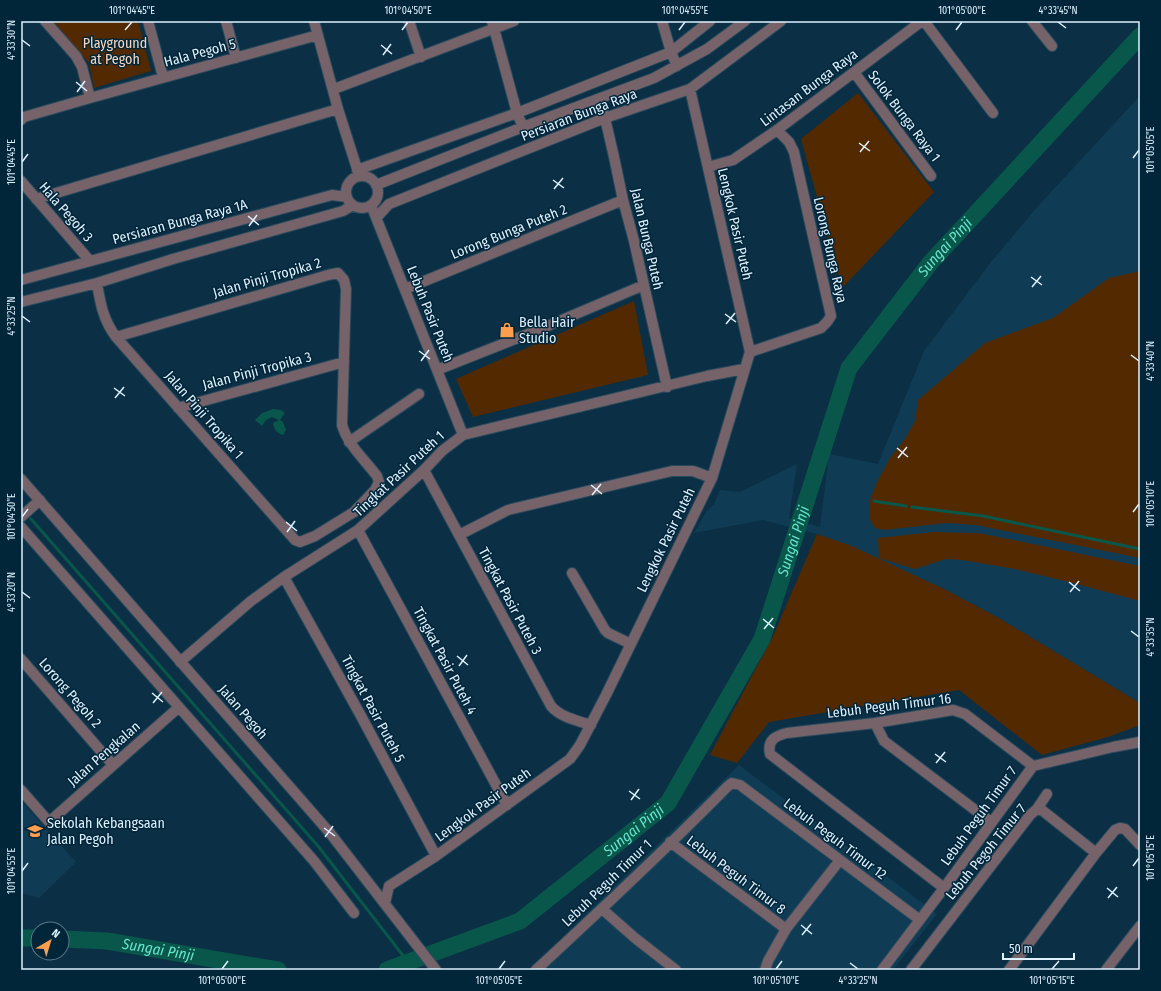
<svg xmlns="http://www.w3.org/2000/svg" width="1161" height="991" font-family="'Fira Sans Condensed',sans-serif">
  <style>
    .built { fill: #0f3c54 }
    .green { fill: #532a00 }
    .water { fill: #09574b }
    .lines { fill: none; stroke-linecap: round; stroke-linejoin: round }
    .stream { stroke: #09574b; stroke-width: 3 }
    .river { stroke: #09574b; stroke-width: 17 }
    .minor-casing { stroke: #294a5e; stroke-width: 12 }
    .minor { stroke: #756369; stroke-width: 10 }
    .ticks { fill: none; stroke: #def1ff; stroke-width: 1.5 }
    .labels { text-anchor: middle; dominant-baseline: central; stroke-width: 3; stroke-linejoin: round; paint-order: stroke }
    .park-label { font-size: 14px; fill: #f8d8c0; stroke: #012539 }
    .street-label { font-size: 14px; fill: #def1ff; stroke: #012539 }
    .poi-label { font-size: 14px; fill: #def1ff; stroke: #012539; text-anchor: start }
    .water-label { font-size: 15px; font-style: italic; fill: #63e5cb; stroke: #012539 }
    .neatline { fill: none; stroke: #def1ff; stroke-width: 1.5 }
    .ticks-label { font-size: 10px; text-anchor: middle; fill: #def1ff }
  </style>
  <rect width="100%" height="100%" fill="#0b2f44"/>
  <path class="built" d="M1140,96V703L999,618L946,590L851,546L817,534L763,520L694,533L706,512L714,504L720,490L740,492L797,464L789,518L820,527L829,454L878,464L924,351L991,262L1038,206Z
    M739,765L937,914L893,970H529Z
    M21,801L76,862L39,898L21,893Z"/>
  <path class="green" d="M52,21H138L151,71L94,88L89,63Z
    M858,93L934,192L842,288L801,139Z
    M1140,271V558L976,525L947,523L884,530L875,528L869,518V503L877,482L890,458L905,439L915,421L918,400L985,343L1053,318L1109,278Z
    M634,301L648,375L473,417L456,379Z
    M934,532L979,533L1140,566V601L1077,584L1015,569L962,560L946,559L915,569L879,558L878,538Z
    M817,534L852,546L946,590L999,618L1140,703V725L1108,737L1042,755L959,690L769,722L737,763L710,755L773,636Z"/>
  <path class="water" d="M273,409L281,410L285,413L280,420L283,422L286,430L283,435C277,433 274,430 273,423L279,420L272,417L266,420L262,426L255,420L262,413Z"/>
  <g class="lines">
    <path class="stream" d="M874,501L906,506
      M912,507L983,516L1140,549
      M31,519L318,846L408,962"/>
    <g class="river">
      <path d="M21,938H38"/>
      <path id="s1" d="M62,939L107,941L278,970"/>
      <path id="s2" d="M387,970L520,921L668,803L762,639L849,368L931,262L1140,36"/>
    </g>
    <defs>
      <path id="minor" d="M45,21L76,56L82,67L90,98
        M148,21L163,77
        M226,21L236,58
        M314,21L338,109L359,175
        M409,21L421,57
        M492,21L517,113L523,127
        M662,21L671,52L677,66
        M924,21L993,113
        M1032,21L1052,46
        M854,72L931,176
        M334,89L514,21
        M598,99L605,118L614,157L623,200L634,241L667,387
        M21,120L24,117L90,98L318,35
        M708,167L733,160L777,130L922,21
        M357,170L517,113L671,52L710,21
        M346 192a16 16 0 1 1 32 0a16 16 0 1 1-32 0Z
        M21,181L90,261
        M376,185L523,127L654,78L707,49L745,21
        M36,199L338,109
        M371,205L463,435
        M377,217L389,204L605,118L690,89L781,21
        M21,280L332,195L347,197
        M97,283C100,302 103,320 116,337L295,540L300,542L315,536L354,512L375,490L379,482L377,476C364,459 348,445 342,425L346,289L344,280L338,273L328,275L116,337
        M405,289L623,200
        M21,302L97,283L173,259L343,211L353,205
        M750,352L821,328L827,322L831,316L794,152L789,142L777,130
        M437,370L543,328L644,285
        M178,408L344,362
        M349,442L419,394
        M424,470L551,706C560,717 578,721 591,725
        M21,479L330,833L436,970
        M21,517L40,500
        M21,527L314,861L354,913
        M358,530L507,805
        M459,535L508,510L672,471H693L712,478
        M572,573L605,630L608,633L631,644
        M284,577L361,716L436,856
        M21,659L113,765
        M180,662L251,601L284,577L358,530L424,470L442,451L463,435L707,376L744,369
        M875,723L884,741L991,822
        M21,790L49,822L178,708
        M1037,809L1047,794
        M670,842L786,929
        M944,888L770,754C767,740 775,736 787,733L875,723L953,710L965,714L1033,766
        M385,903L389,886L436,856L570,759L580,745L606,695L712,478L750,352L690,89
        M602,909L635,938L676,970
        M536,970C601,910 665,850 727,787L732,783L740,785L920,920
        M765,970L768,961L786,929L840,860
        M882,970L944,888L1033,766L1113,747L1140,742
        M911,970L1030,815L1037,809L1043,811L1096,853
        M1009,970L1096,853L1115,830L1120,828L1125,829L1140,845
        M1106,970L1140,926"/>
    </defs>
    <use href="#minor" class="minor-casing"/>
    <use href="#minor" class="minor"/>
  </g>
  <path class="ticks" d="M1058,22L1066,28M125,30L132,22M402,30L408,22M679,30L685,22M956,30L962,22M22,40L30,46M381,45L392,54M383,55L391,44M76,82L87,91M77,92L85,81M859,143L870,151M860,152L869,141M1133,158L1139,150M22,162L28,154M553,180L564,188M554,189L563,178M248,216L259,225M249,226L257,215M1031,277L1042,285M1032,287L1041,276M725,314L736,322M22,316L30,322M726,324L735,313M419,351L430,359M1131,355L1139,361M421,361L429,350M114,388L125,396M115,398L124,387M897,448L908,457M898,458L907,447M591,485L602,494M592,495L601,484M1133,512L1139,504M22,517L28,509M286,522L297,531M287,532L295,521M1069,582L1080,591M22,592L30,598M1070,592L1079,581M763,619L774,628M764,629L773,618M1131,631L1139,637M457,656L468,665M459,666L467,655M152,693L163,702M153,703L162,692M935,754L946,762M936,763L945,752M629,791L640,799M631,800L639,789M324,828L335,836M325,837L333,826M1133,866L1139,858M22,871L28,863M1107,888L1118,897M1108,898L1117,887M801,925L812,934M802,935L811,924M850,963L858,969M222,969L228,961M499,969L505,961M776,969L782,961M1052,969L1059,961"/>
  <defs>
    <symbol id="shop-bare" viewBox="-9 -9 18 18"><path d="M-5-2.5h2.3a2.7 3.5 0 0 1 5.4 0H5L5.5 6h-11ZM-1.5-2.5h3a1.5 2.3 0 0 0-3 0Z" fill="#fb9e50" stroke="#012539" stroke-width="2.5" paint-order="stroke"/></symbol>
    <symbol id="school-bare" viewBox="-9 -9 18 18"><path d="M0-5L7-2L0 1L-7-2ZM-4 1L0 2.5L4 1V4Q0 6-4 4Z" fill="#fb9e50" stroke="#012539" stroke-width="2.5" paint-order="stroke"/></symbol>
  </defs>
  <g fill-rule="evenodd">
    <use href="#shop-bare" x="496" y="319" width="22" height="22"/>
    <use href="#school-bare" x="24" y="820" width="22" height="22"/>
  </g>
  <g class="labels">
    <g class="park-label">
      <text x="115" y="43">Playground<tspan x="115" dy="16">at Pegoh</tspan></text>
    </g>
    <g class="street-label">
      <text transform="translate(200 53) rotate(-15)">Hala Pegoh 5</text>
      <text transform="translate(809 88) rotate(-37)">Lintasan Bunga Raya</text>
      <text transform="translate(579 115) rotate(-21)">Persiaran Bunga Raya</text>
      <text transform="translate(904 116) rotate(53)">Solok Bunga Raya 1</text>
      <text transform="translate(66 212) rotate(49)">Hala Pegoh 3</text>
      <text transform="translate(180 222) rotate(-15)">Persiaran Bunga Raya 1A</text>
      <text transform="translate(735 224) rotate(77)">Lengkok Pasir Puteh</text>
      <text transform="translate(509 232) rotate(-22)">Lorong Bunga Puteh 2</text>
      <text transform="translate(647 239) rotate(77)">Jalan Bunga Puteh</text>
      <text transform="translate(830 250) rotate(77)">Lorong Bunga Raya</text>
      <text transform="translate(267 278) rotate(-16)">Jalan Pinji Tropika 2</text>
      <text transform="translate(430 314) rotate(68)">Lebuh Pasir Puteh</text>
      <text transform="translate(257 371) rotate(-15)">Jalan Pinji Tropika 3</text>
      <text transform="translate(204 415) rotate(49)">Jalan Pinji Tropika 1</text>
      <text transform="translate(399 474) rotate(-43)">Tingkat Pasir Puteh 1</text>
      <text transform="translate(666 540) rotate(-64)">Lengkok Pasir Puteh</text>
      <text transform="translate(510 601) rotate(62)">Tingkat Pasir Puteh 3</text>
      <text transform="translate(445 661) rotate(62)">Tingkat Pasir Puteh 4</text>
      <text transform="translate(70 693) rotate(49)">Lorong Pegoh 2</text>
      <text transform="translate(889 706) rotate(-7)">Lebuh Peguh Timur 16</text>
      <text transform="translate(373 709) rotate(62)">Tingkat Pasir Puteh 5</text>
      <text transform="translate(243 712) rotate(49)">Jalan Pegoh</text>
      <text transform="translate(104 754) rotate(-41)">Jalan Pengkalan</text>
      <text transform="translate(483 805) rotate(-36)">Lengkok Pasir Puteh</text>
      <text transform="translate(979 816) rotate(-54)">Lebuh Peguh Timur 7</text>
      <text transform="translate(835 839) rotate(37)">Lebuh Peguh Timur 12</text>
      <text transform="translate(986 852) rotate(-51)">Lebuh Pegoh Timur 7</text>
      <text transform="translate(736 875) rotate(37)">Lebuh Peguh Timur 8</text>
      <text transform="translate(607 883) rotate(-44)">Lebuh Peguh Timur 1</text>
    </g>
    <g class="poi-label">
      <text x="519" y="322">Bella Hair<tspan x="519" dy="16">Studio</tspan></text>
      <text x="47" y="823">Sekolah Kebangsaan<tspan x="47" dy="16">Jalan Pegoh</tspan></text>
    </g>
    <g class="water-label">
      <text stroke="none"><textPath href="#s2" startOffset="959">Sungai Pinji</textPath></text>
      <text stroke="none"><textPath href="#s2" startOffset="623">Sungai Pinji</textPath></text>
      <text stroke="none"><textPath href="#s2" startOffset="287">Sungai Pinji</textPath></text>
      <text stroke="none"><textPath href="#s1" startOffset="97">Sungai Pinji</textPath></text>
    </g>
  </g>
  <rect width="1161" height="991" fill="none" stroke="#012539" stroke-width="44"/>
  <g transform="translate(50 941) rotate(38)"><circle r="19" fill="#012539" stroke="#597788"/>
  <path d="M0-3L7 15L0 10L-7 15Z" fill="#fb9e50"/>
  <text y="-6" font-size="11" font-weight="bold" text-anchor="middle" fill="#def1ff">N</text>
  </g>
  <path d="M1003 953v6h71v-6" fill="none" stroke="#def1ff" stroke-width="2"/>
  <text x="1009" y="953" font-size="12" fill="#def1ff" stroke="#012539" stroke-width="3" paint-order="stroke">50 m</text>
  <rect x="22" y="22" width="1117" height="947" class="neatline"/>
  <g class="ticks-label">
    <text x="132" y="14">101°04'45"E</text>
    <text x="408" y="14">101°04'50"E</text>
    <text x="685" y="14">101°04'55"E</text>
    <text x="962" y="14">101°05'00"E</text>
    <text x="1058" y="14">4°33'45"N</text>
    <text transform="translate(11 40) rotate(-90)" y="4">4°33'30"N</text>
    <text transform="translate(1150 150) rotate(-90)" y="4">101°05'05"E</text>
    <text transform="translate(11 162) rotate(-90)" y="4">101°04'45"E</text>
    <text transform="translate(11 316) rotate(-90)" y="4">4°33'25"N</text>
    <text transform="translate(1150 361) rotate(-90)" y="4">4°33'40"N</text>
    <text transform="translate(1150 504) rotate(-90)" y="4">101°05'10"E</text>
    <text transform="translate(11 517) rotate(-90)" y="4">101°04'50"E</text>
    <text transform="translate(11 592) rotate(-90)" y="4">4°33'20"N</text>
    <text transform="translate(1150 637) rotate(-90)" y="4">4°33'35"N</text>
    <text transform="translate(1150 858) rotate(-90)" y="4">101°05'15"E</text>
    <text transform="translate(11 871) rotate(-90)" y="4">101°04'55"E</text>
    <text x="222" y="984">101°05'00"E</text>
    <text x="499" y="984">101°05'05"E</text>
    <text x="776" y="984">101°05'10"E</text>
    <text x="858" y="984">4°33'25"N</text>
    <text x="1052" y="984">101°05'15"E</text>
  </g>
</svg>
